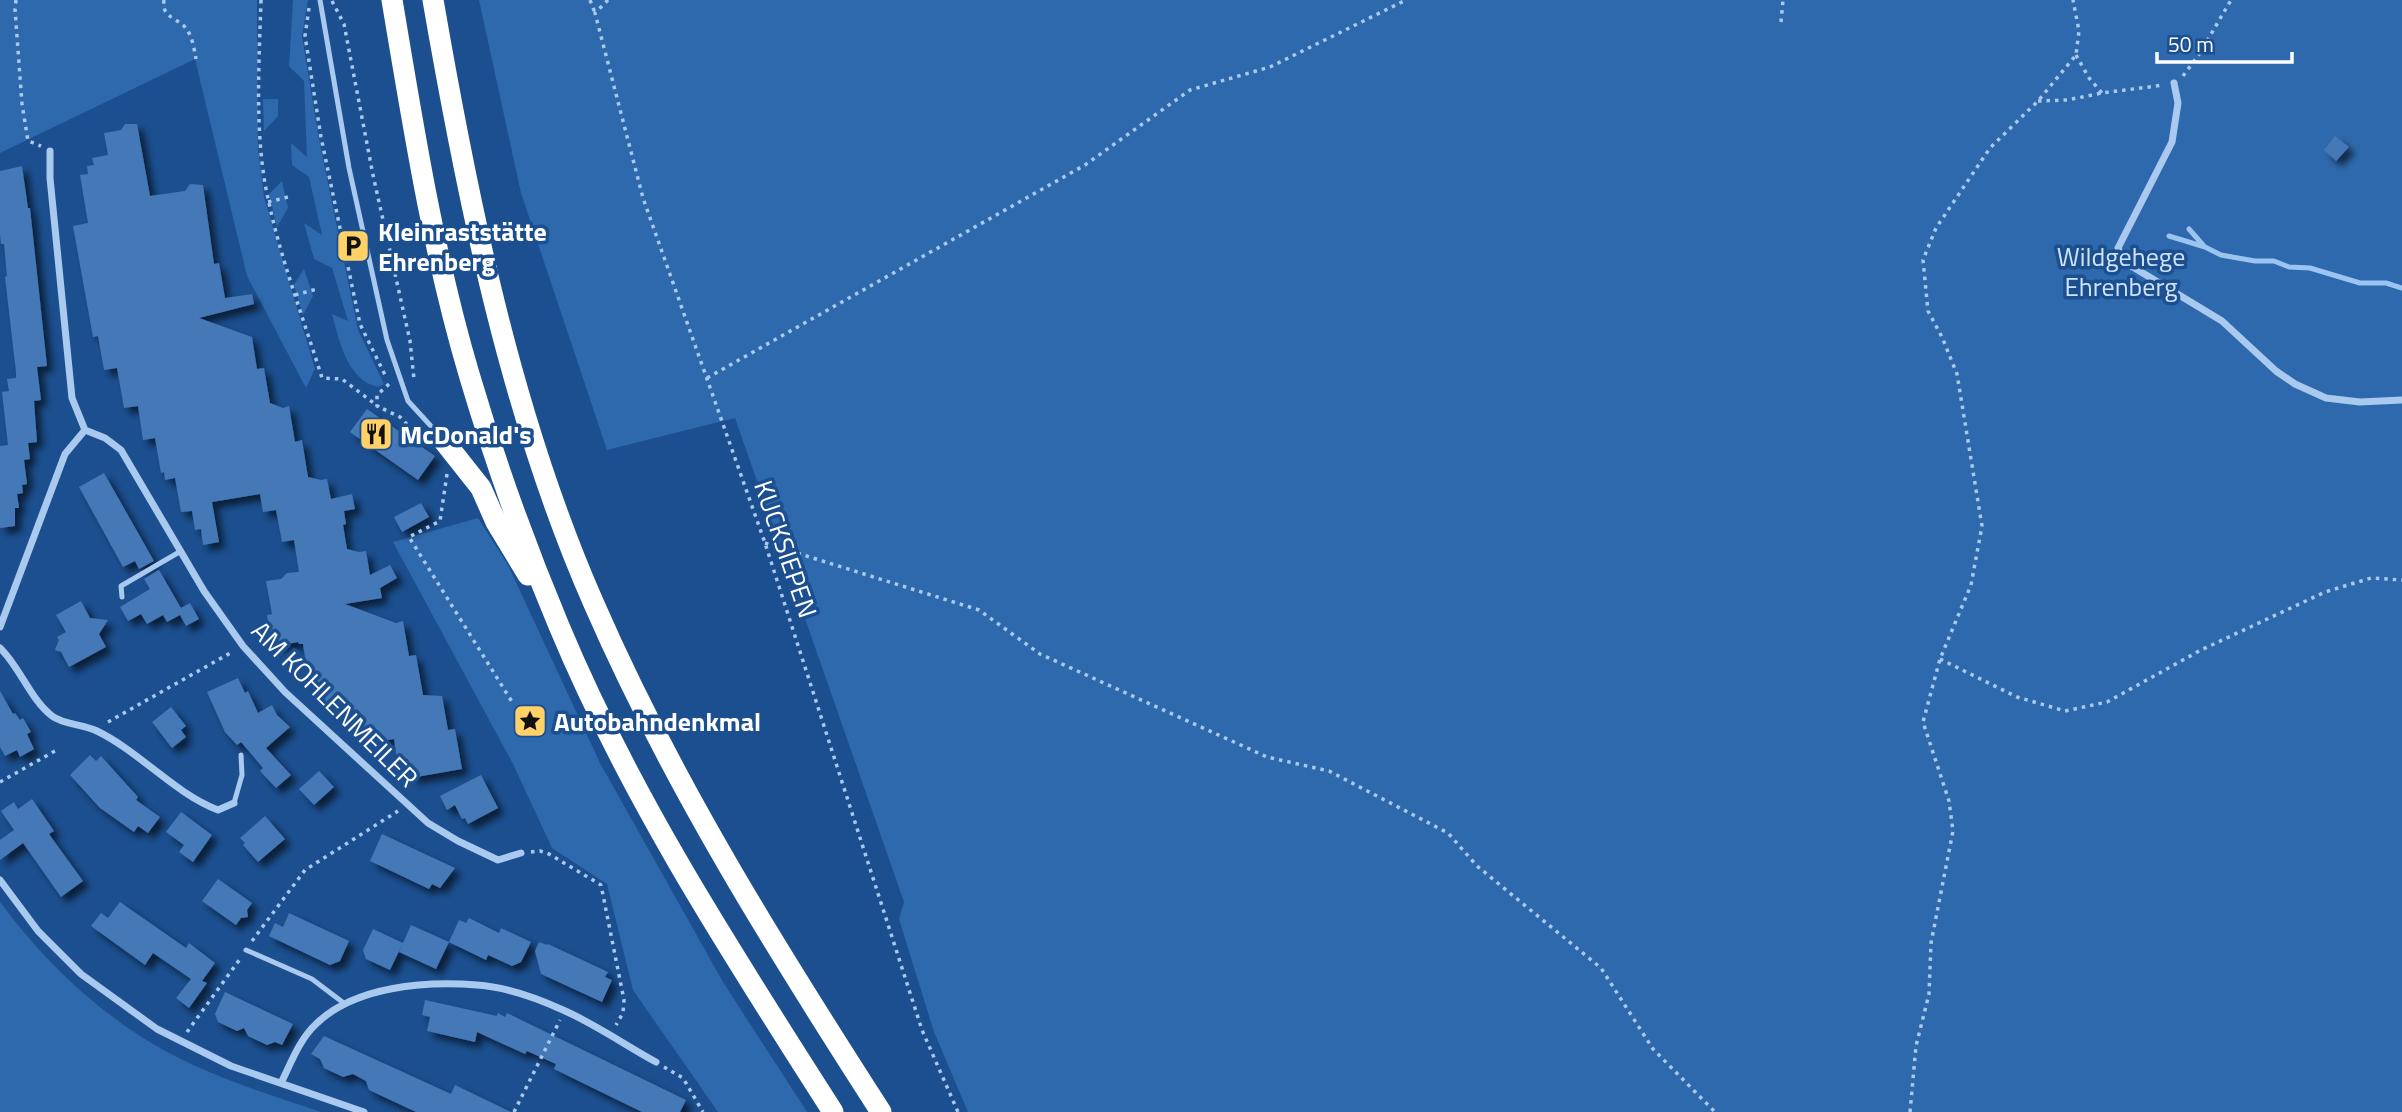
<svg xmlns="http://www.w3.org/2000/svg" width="2402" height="1112" font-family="'Titillium Web',sans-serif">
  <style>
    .green { fill: #2e69ad }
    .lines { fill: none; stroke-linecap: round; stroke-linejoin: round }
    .stream { stroke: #9cc4f0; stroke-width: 5 }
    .building { fill: #4478b7; filter: url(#shadow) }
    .path { stroke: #a9c9ee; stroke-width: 3.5; stroke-dasharray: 3.5 5; stroke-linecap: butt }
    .lane { stroke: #a9c9ee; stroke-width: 5 }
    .street { stroke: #a9c9ee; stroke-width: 7 }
    .highway { stroke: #fff; stroke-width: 21 }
    .labels { text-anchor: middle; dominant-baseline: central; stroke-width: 7; stroke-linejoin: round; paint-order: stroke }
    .poi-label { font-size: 26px; font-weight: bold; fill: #fff; stroke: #1b4f8f; text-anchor: start }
    .park-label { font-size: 26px; fill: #cfe3fa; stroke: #1b4f8f }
    .street-label { font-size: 26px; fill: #fff; stroke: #1b4f8f }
  </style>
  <defs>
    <filter id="shadow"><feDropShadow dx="6" dy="6" stdDeviation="3.5" flood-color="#0009"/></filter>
  </defs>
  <rect width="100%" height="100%" fill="#1b4f8f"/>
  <path class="green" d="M0,0H257L258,148L264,197L315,369L306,388L247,276L195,59L0,153Z
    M293,0H308L302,36L319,139L358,330L384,384L378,387C347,380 339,340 332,314L348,321L332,268L314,259L304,223L322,235L309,177L292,165L291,143L307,157L304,81L289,66Z
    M479,0H2402V1112H968L934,1032L899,919L904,902L735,418L607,450L521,193Z
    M263,99H278V116L264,131Z
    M282,181L288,208L277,227L269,194Z
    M304,269L313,296L303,315L294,285Z
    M478,518L508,565L600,763L723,982L807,1112H718L633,990L607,884L552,848L513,764L393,542Z
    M0,902C45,963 103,1018 171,1054C219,1079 270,1095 321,1112H0Z"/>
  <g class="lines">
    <path class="stream" d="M2189,229L2203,245
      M2169,236L2205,247L2221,255L2255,261H2274L2289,267L2310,268L2360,283H2386L2402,288"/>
  </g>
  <path class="building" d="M125,124H137L150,196L185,191L190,184L203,185L214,264L219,263L225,298L252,294L254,304L199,318L252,337L257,369L264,368L270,403L283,408L289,406L295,442L302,440L308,477L321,480L327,479L331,499L352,494L355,509L344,511L346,524L343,525L347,549L359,552L366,551L370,575L390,565L397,578L380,588L382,598L345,604L396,623L403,621L409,656L416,655L423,695L442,696L448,730L455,729L462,769L411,778L408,759L397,761L394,739L372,743L370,731L362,733L359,712L340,715L338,701L326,703L322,682L309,684L303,644H299L298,642L272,647L267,615L272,614L266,581L281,579L287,573L299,572L294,540L282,542L276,510L263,512L260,494L212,502L219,542L203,545L201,529L195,530L192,511L181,512L175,478L165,480L164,472L161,473L155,438L143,440L138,406L124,408L117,368L104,370L98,336L93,337L73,226L88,223L80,175L88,174L87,166L94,165L92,158L108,155L104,133L121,130Z
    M2335,136L2349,147L2336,161L2324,150Z
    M22,166L28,208H30L47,366L37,367L41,400L34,401L37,442L28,443L30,459L24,460L27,484L22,485L23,493L17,494L19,508H15V526L0,528V446L8,445L2,392L9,391L7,379L16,378V372L5,277L7,276L4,244H1L0,235V171Z
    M367,409L435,456L418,480L350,432Z
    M104,473L154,561L139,569L135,561L123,567L79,487Z
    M421,503L429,517L402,532L394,517Z
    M159,570L181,608L190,603L199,619L186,626L180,615L167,622L163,615L147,624L141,614L128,621L120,607L150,589L144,579Z
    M81,601L90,618L108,620L99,634L106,647L69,667L61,652L55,650L59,640L57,637L66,632L56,615Z
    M238,678L245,693L248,691L258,713L272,705L277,715L290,727L266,748L291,775L276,788L260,771L263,768L241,742L237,745L225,732L207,692Z
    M0,691L13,714L15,713L20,720L23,718L31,732L27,734L34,749L20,757L17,750L5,756L0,747Z
    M171,707L186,726L181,730L186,737L172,748L152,722Z
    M90,755L96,761L101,756L138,797L136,800L160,817L148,833L138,826L134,832L100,808L70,775Z
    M319,771L334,787L314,805L299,789Z
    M481,775L498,808L468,824L465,818L462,819L455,805L447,810L440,796Z
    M32,799L54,831L49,834L83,881L61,897L23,843L0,860V840L14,830L1,811L14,802L18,809Z
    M181,812L212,835L193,862L179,852L184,845L166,832Z
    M265,816L285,839L258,862L243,845L245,843L240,838Z
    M382,834L442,862L455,868L440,888L432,884L429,889L385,868L370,861Z
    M218,879L252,903L247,910L248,917L241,918L236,925L202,901Z
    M120,902L186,948L189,943L215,963L202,981L207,983L189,1008L176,998L191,979L153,953L145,965L91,926L101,913L108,918Z
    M289,913L349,941L340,961L330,965L269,936L275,923L283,927Z
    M469,918L499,933L501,928L531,942L521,962L512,966L488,955L486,960L449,942L459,920L466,923Z
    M411,925L449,942L436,969L399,952Z
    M373,929L403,943L390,970L366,959L363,950Z
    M539,942L547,945L548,944L608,972L605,977L612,980L602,1002L541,974L535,951Z
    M225,992L293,1024L282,1045L275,1042L267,1045L248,1036L244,1028L237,1031L218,1022L215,1014Z
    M425,1000L497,1016L498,1013L505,1017L507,1013L686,1100L680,1112H642L554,1069L556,1064L527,1051L525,1054L477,1032L475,1042L427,1031L430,1017L422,1015Z
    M324,1036L451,1094L455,1085L511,1112H416L369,1090L366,1081L353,1074L343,1077L324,1068L320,1059L311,1054Z"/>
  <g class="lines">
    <path class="path" d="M16,0L15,9L22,104L28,141L41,146
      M164,0C162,17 173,16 184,26C192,34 194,48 196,59
      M261,0C259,65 254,140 269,203C282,263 304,320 322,378L342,379L379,407
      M590,0L595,13
      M608,0L595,13L643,198L765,543L922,1030L958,1112
      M332,1L344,24L373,175L410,341L414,379
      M309,8L305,36L321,137L360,324L386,377
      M1781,22L1783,0
      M2076,55L2089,78L2102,93
      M2183,76L2200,53L2231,0
      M2038,101L2067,100L2102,93L2164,85
      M268,202L292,196
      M295,295L317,289
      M707,378L1085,165L1190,90L1270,67L1406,0
      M389,384L377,395V406L400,417L423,441
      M447,474L440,521L409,537L514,705
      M765,543L979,610L1040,654L1267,757L1329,771L1448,833L1477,866L1601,968L1653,1049L1715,1112
      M1940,659L2017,697L2065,711L2107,702L2201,650L2325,592L2371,578L2402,580
      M108,722L232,652
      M0,782L55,751
      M531,852L540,851L549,854L601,885L624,1000L623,1013L616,1025
      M252,941L305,870L398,811
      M187,1032L240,959
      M664,1067L683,1078L703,1112
      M514,1112L560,1020
      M1910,1112L1916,1046L1929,994L1931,943L1953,831L1949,801L1923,722L1940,659L1971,585L1982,526L1957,374L1942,337L1928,311L1923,260L1936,228L1990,148L2038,101L2076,55L2079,31L2073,0"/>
    <path class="lane" d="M320,0L349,168L387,340L408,401L440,436
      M122,597L121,586L181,551
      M234,803L242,775L241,755
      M246,950L312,979L345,1004"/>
    <path class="street" d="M2174,83L2178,103L2172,142L2118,248L2123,261L2222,321L2276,371L2295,384L2326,398L2360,402L2402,400
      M50,151V178L72,398L85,430
      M0,627L65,454L85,430L105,438L121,450L204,591L243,646L285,692L428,823L458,841L498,860L521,853
      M0,648C20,667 30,699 52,716C64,725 83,724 97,731C140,752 174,793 218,810L234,803
      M0,880L38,931L81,974L157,1029L231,1066L364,1112
      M281,1083C291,1063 299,1040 316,1024C355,986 425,981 477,985C506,987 537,998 563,1010C595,1024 625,1045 656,1062"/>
    <path class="highway" d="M392,0C413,125 433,253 469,374C494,459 525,545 559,626C631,799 733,955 833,1112
      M433,0C468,202 511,416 594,604C672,783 776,949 881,1112
      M443,440L481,488L496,522L528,575"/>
  </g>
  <defs>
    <symbol id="parking-square" viewBox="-11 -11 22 22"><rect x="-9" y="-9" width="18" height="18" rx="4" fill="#ffd166" stroke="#1b4f8f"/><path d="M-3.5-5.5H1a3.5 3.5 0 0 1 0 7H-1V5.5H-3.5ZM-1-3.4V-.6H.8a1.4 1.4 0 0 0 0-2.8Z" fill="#111"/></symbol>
    <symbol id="restaurant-square" viewBox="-11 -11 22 22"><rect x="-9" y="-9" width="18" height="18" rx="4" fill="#ffd166" stroke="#1b4f8f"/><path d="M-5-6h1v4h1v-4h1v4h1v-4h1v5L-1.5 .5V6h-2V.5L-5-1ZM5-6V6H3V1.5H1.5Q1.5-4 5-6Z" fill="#111"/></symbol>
    <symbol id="sight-square" viewBox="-11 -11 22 22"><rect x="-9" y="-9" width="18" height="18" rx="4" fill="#ffd166" stroke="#1b4f8f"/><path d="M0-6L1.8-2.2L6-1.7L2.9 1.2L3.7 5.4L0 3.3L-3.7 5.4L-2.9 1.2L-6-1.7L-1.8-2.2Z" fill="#111"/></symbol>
  </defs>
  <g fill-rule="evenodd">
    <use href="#parking-square" x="334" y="227" width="38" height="38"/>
    <use href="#restaurant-square" x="357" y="415" width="38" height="38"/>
    <use href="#sight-square" x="511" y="702" width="38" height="38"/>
  </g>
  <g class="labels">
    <g class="poi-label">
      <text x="378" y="231">Kleinraststätte<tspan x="378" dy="30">Ehrenberg</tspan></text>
      <text x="400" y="434">McDonald's</text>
      <text x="554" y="721">Autobahndenkmal</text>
    </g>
    <g class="park-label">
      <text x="2121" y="256">Wildgehege<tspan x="2121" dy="30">Ehrenberg</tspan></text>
    </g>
    <g class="street-label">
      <text transform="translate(786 549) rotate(71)">KUCKSIEPEN</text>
      <text transform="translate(335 704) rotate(45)">AM KOHLENMEILER</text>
    </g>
  </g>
  <path d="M2157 52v10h135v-10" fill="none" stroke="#ffffff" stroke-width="3.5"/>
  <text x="2168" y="52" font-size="21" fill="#ffffff" stroke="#1b4f8f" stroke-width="5" paint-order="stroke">50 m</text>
</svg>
